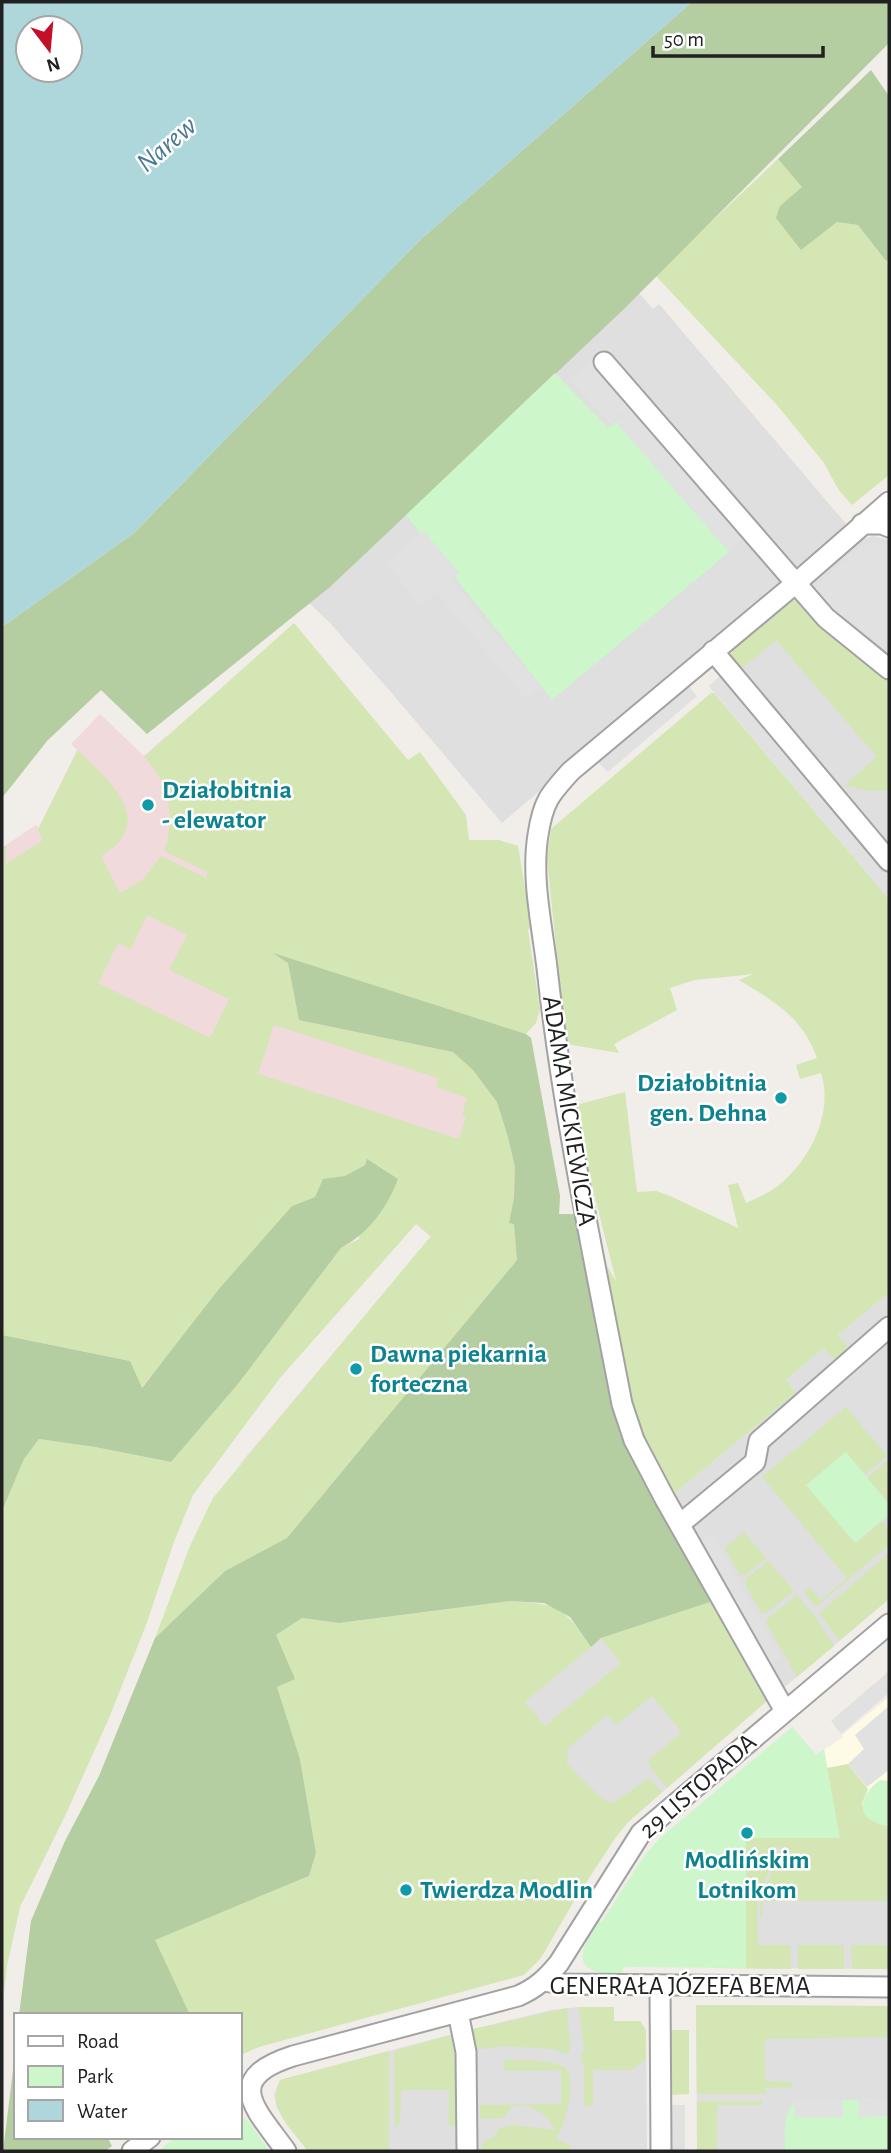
<svg xmlns="http://www.w3.org/2000/svg" width="891" height="2153" font-family="'Alegreya Sans',sans-serif">
  <style>
    .residential { fill: #dfdfdf }
    .commercial { fill: #f0dadc }
    .education { fill: #fdfae6 }
    .grass { fill: #d3e6b3; fill-rule: evenodd }
    .forest { fill: #b4cda1 }
    .park { fill: #cdf6cb }
    .parking { fill: #e1e1e1 }
    .water { fill: #add7db; fill-rule: evenodd }
    .lines { fill: none; stroke-linecap: round; stroke-linejoin: round }
    .minor-casing { stroke: #a2a2a2; stroke-width: 23 }
    .minor { stroke: #fff; stroke-width: 19 }
    .culture-dot { fill: #0f9aa8; stroke: #fff; stroke-width: 2.5 }
    .labels { text-anchor: middle; dominant-baseline: central; stroke-width: 5; stroke-linejoin: round; paint-order: stroke }
    .culture-label { font-size: 26px; font-weight: bold; fill: #0d838f; stroke: #fff; text-anchor: start }
    .street-label { font-size: 26px; fill: #212121; stroke: #fff }
    .water-label { font-size: 28px; font-style: italic; fill: #4a7994; stroke: #fff }
  </style>
  <rect width="100%" height="100%" fill="#f1ede9"/>
  <path class="residential" d="M638,292L653,309L659,304L847,525L548,779L544,787L502,823L390,691L330,623L309,603Z
    M874,536L889,540V899L709,686L724,673L734,647L859,540Z
    M889,1293V1599L780,1691L670,1497L796,1393L786,1380L825,1347L834,1359L845,1352L847,1349L838,1335Z
    M710,1602L768,1700L627,1823L616,1837L513,1688L525,1702L601,1638Z
    M746,1838L889,1869V1969L746,1968Z
    M696,2005L889,2006V2151H697Z
    M579,2007H614V2021H640L646,2030L647,2151H308L277,2108L274,2095L280,2080L445,2036L551,2010Z"/>
  <path class="commercial" d="M100,714L144,756L166,736L209,872L205,879L531,1038L560,1196L559,1214L517,1260L239,1465L431,1237L389,1201L367,1159L365,1165L2,953L6,845L36,825L39,828L77,750L71,744Z"/>
  <path class="education" d="M889,1697V1869H846L824,1750L843,1737L842,1735Z"/>
  <path class="grass" d="M778,159L803,188L780,206L801,249L837,222L858,225L886,261L889,260V475L852,505L838,489L824,463L777,405L655,275Z
    M789,600L800,602L829,634L858,654L889,681V791L863,790L844,785L877,757L776,640L739,671L731,655L734,647Z
    M294,623L408,760L420,752L466,815L469,840H499L518,846L531,924L528,930L540,1009L536,1023L526,1034L276,955L288,963L299,1020L453,1052L473,1070L497,1102L508,1137L515,1167L514,1198L509,1222L514,1224L517,1260L287,1538L225,1571L155,1638L190,1546L213,1498L431,1236L416,1224L280,1378L193,1495L174,1542L146,1625L109,1718L66,1814L20,1907L7,1966L2,2012V1511L24,1459L39,1439L95,1447L171,1462L238,1384L341,1248L359,1239L365,1165L345,1176L323,1180L315,1197L292,1206L141,1388L130,1361L2,1335V847L6,845V864L42,841L38,829L78,750C107,780 160,821 101,856L120,893L142,880L161,856L206,878L208,872L164,851C176,816 170,783 144,757ZM147,915L187,935L169,970L229,999L210,1038L98,983L118,943L131,949ZM274,1025L438,1078L436,1087L467,1098L462,1115L466,1117L459,1139L258,1074Z
    M711,693H714L889,899V1293L838,1335L847,1346L845,1352L834,1359L824,1348L786,1380L796,1393L670,1497L624,1398L607,1266L616,1281L572,1106L625,1092L637,1192L656,1191L670,1196L738,1228L728,1185L738,1183L746,1203C757,1198 769,1193 779,1185C810,1160 834,1113 821,1073L800,1079L796,1065L817,1058C802,1016 774,1002 739,980L754,974L695,980L670,988L677,1010L614,1044L619,1053L566,1044L547,859L551,829Z
    M846,1407L887,1456L865,1475L845,1452L856,1543L882,1521L889,1530V1545L816,1607L804,1592L809,1587L821,1600L847,1578L762,1477Z
    M889,1459V1504L867,1478Z
    M744,1532L766,1558L745,1575H740L725,1549L728,1545Z
    M889,1553V1599L839,1641L819,1613Z
    M768,1561L794,1591L766,1613H761L745,1584L747,1578Z
    M797,1595L815,1616L834,1646L797,1677L766,1622L769,1617Z
    M510,1601C558,1604 564,1607 591,1647L525,1702L545,1726L621,1663L601,1638L710,1602L768,1700L667,1788L650,1767L651,1765L648,1761L682,1732L652,1696L616,1725L607,1715L568,1748L567,1764L603,1800L613,1803L649,1778L662,1792L627,1823L616,1837L574,1901L541,1958L524,1975L259,2047L243,2054L240,2050V2015H190L154,1940L309,1876L316,1853L300,1759L277,1687L294,1679L276,1635L302,1618L339,1623Z
    M792,1727L816,1755L824,1750L827,1768L848,1764L868,1789L862,1803L864,1812L887,1826L889,1825V1901H763L762,1916H760V1901L782,1847L779,1846L757,1901L758,1945H790L791,1969L713,1968L741,1834Z
    M798,1945H844V1969H798Z
    M851,1945H889V1969H852Z
    M696,2005L889,2006V2037L765,2039V2081L792,2082V2087L766,2088L765,2094H697Z
    M579,2007H614V2021H640L646,2030V2059L632,2070H593V2106L584,2107V2069L581,2057L584,2048Z
    M567,2008L570,2047L569,2052L566,2054L554,2049L501,2046L475,2050L470,2030Z
    M671,2030H689V2094L670,2095Z
    M451,2035L456,2066L457,2126H449V2090H401L400,2124H397V2129H395L394,2051Z
    M389,2051V2151H308C292,2129 266,2109 280,2080Z
    M504,2060C519,2060 551,2059 564,2067C579,2076 564,2128 556,2140L570,2145V2151H480L484,2142L495,2136L498,2129L513,2125L556,2130C545,2113 532,2103 512,2107L503,2118L480,2119V2105L561,2104V2070L505,2071Z
    M697,2101H762V2105H717V2151H697Z"/>
  <path class="forest" d="M692,2H889V43L624,309L330,587L147,734L101,690L47,741L2,798V627L134,533L419,241Z
    M871,70L889,96V260L886,261L858,225L837,222L801,250L776,218L780,206L802,187L778,159Z
    M273,953L526,1034L531,1038L560,1196L559,1214H577L620,1435L710,1602L601,1638L591,1647L570,1617L544,1603L510,1601L339,1623L302,1618L276,1635L295,1679L277,1687L300,1759L316,1853L309,1876L155,1940L190,2015H19L31,1921L65,1841L99,1776L155,1638L225,1571L287,1538L517,1260L514,1224L509,1223L514,1198L515,1167L508,1137L497,1102L473,1070L453,1052L299,1020L288,963Z
    M367,1159L398,1179C387,1208 369,1233 341,1248L238,1384L171,1462L95,1447L39,1439L24,1459L2,1511V1335L130,1361L142,1388L219,1289L292,1206L315,1197L323,1179L345,1176L365,1165Z
    M16,2046V2137H107L112,2146L105,2151H3Z"/>
  <path class="park" d="M555,373L608,428L616,422L729,552L552,700L406,515Z
    M846,1452L889,1504V1515L855,1543L806,1485Z
    M792,1727L816,1755L824,1750L840,1838H746V1968L626,1967L622,1969L624,1975C573,1974 575,1958 598,1919L601,1923L642,1859L660,1838Z
    M880,1780L889,1781V1825L887,1826C854,1820 857,1797 880,1780Z
    M889,2099V2151H785C785,2133 781,2112 798,2101Z
    M240,2115L250,2123L269,2151H158L176,2137H240Z"/>
  <path class="parking" d="M608,348L646,392L610,424L571,381Z
    M632,408L745,537L729,552L616,422Z
    M424,531L459,573L451,580L541,687L526,699L437,592L421,605L386,563Z
    M872,542L885,544L889,548V651L887,653L835,613L818,589V584L862,545Z
    M724,673L889,869V899L709,686Z
    M687,684L697,696L608,772L595,760Z
    M712,1534L781,1658L766,1666L697,1543Z
    M889,1671V1693L841,1734L831,1721Z
    M889,1706V1770L867,1787L848,1764L864,1749L855,1735Z
    M889,2099V2120L888,2116L859,2117V2100Z
    M801,2100H843V2117H795V2102Z
    M670,2105H685V2151H670Z"/>
  <path class="water" d="M2,2H692L419,241L134,533L2,627ZM28,28H70V70H28Z"/>
  <g class="lines">
    <defs>
      <path id="minor" d="M604,362L826,618L889,669
        M862,524H882L889,527
        M713,651L889,861
        M680,1524L755,1462L759,1441L889,1327
        M785,1711L665,1499L634,1440L622,1404C594,1258 563,1115 547,968C542,925 531,878 538,835C543,802 549,795 571,771L796,583L889,502
        M544,1981L563,1984L889,1987
        M660,1986L661,2151
        M458,2012L466,2052L467,2151
        M132,2151L150,2137
        M286,2151C255,2108 222,2079 293,2056L518,1996C536,1988 546,1979 559,1963L641,1833L889,1624"/>
    </defs>
    <use href="#minor" class="minor-casing"/>
    <use href="#minor" class="minor"/>
  </g>
  <g class="culture-dot">
    <circle cx="148" cy="805" r="7"/>
    <circle cx="781" cy="1098" r="7"/>
    <circle cx="356" cy="1369" r="7"/>
    <circle cx="747" cy="1833" r="7"/>
    <circle cx="406" cy="1890" r="7"/>
  </g>
  <g class="labels">
    <g class="culture-label">
      <text x="162" y="790">Działobitnia<tspan x="162" dy="30">- elewator</tspan></text>
      <text x="767" y="1083" text-anchor="end">Działobitnia<tspan x="767" dy="30">gen. Dehna</tspan></text>
      <text x="370" y="1354">Dawna piekarnia<tspan x="370" dy="30">forteczna</tspan></text>
      <text x="747" y="1860" text-anchor="middle">Modlińskim<tspan x="747" dy="30">Lotnikom</tspan></text>
      <text x="420" y="1890">Twierdza Modlin</text>
    </g>
    <g class="street-label">
      <text transform="translate(569 1111) rotate(81)">ADAMA MICKIEWICZA</text>
      <text transform="translate(698 1786) rotate(-41)">29 LISTOPADA</text>
      <text x="680" y="1986">GENERAŁA JÓZEFA BEMA</text>
    </g>
    <g class="water-label">
      <text transform="translate(167 145) rotate(-41)">Narew</text>
    </g>
  </g>
  <rect width="891" height="2153" fill="none" stroke="#212121" stroke-width="7"/>
  <rect x="14" y="2013" width="228" height="126" fill="#ffffff" stroke="#a6a6a6" stroke-width="2"/>
  <rect x="28" y="2036" width="35" height="10" fill="#ffffff" stroke="#a6a6a6" stroke-width="2"/>
  <text x="77" y="2048" font-size="21" fill="#212121">Road</text>
  <rect x="28" y="2066" width="35" height="21" fill="#cdf6cb" stroke="#a6a6a6" stroke-width="2"/>
  <text x="77" y="2083" font-size="21" fill="#212121">Park</text>
  <rect x="28" y="2100" width="35" height="21" fill="#add7db" stroke="#a6a6a6" stroke-width="2"/>
  <text x="77" y="2118" font-size="21" fill="#212121">Water</text>
  <g transform="translate(49 49) rotate(164)"><circle r="33" fill="#ffffff" stroke="#a6a6a6" stroke-width="2"/>
  <path d="M0-5L12 26L0 18L-12 26Z" fill="#c30f28"/>
  <text y="-10" font-size="19" font-weight="bold" text-anchor="middle" fill="#212121">N</text>
  </g>
  <path d="M653 46v10h170v-10" fill="none" stroke="#212121" stroke-width="3.5"/>
  <text x="664" y="46" font-size="21" fill="#212121" stroke="#ffffff" stroke-width="5" paint-order="stroke">50 m</text>
</svg>
